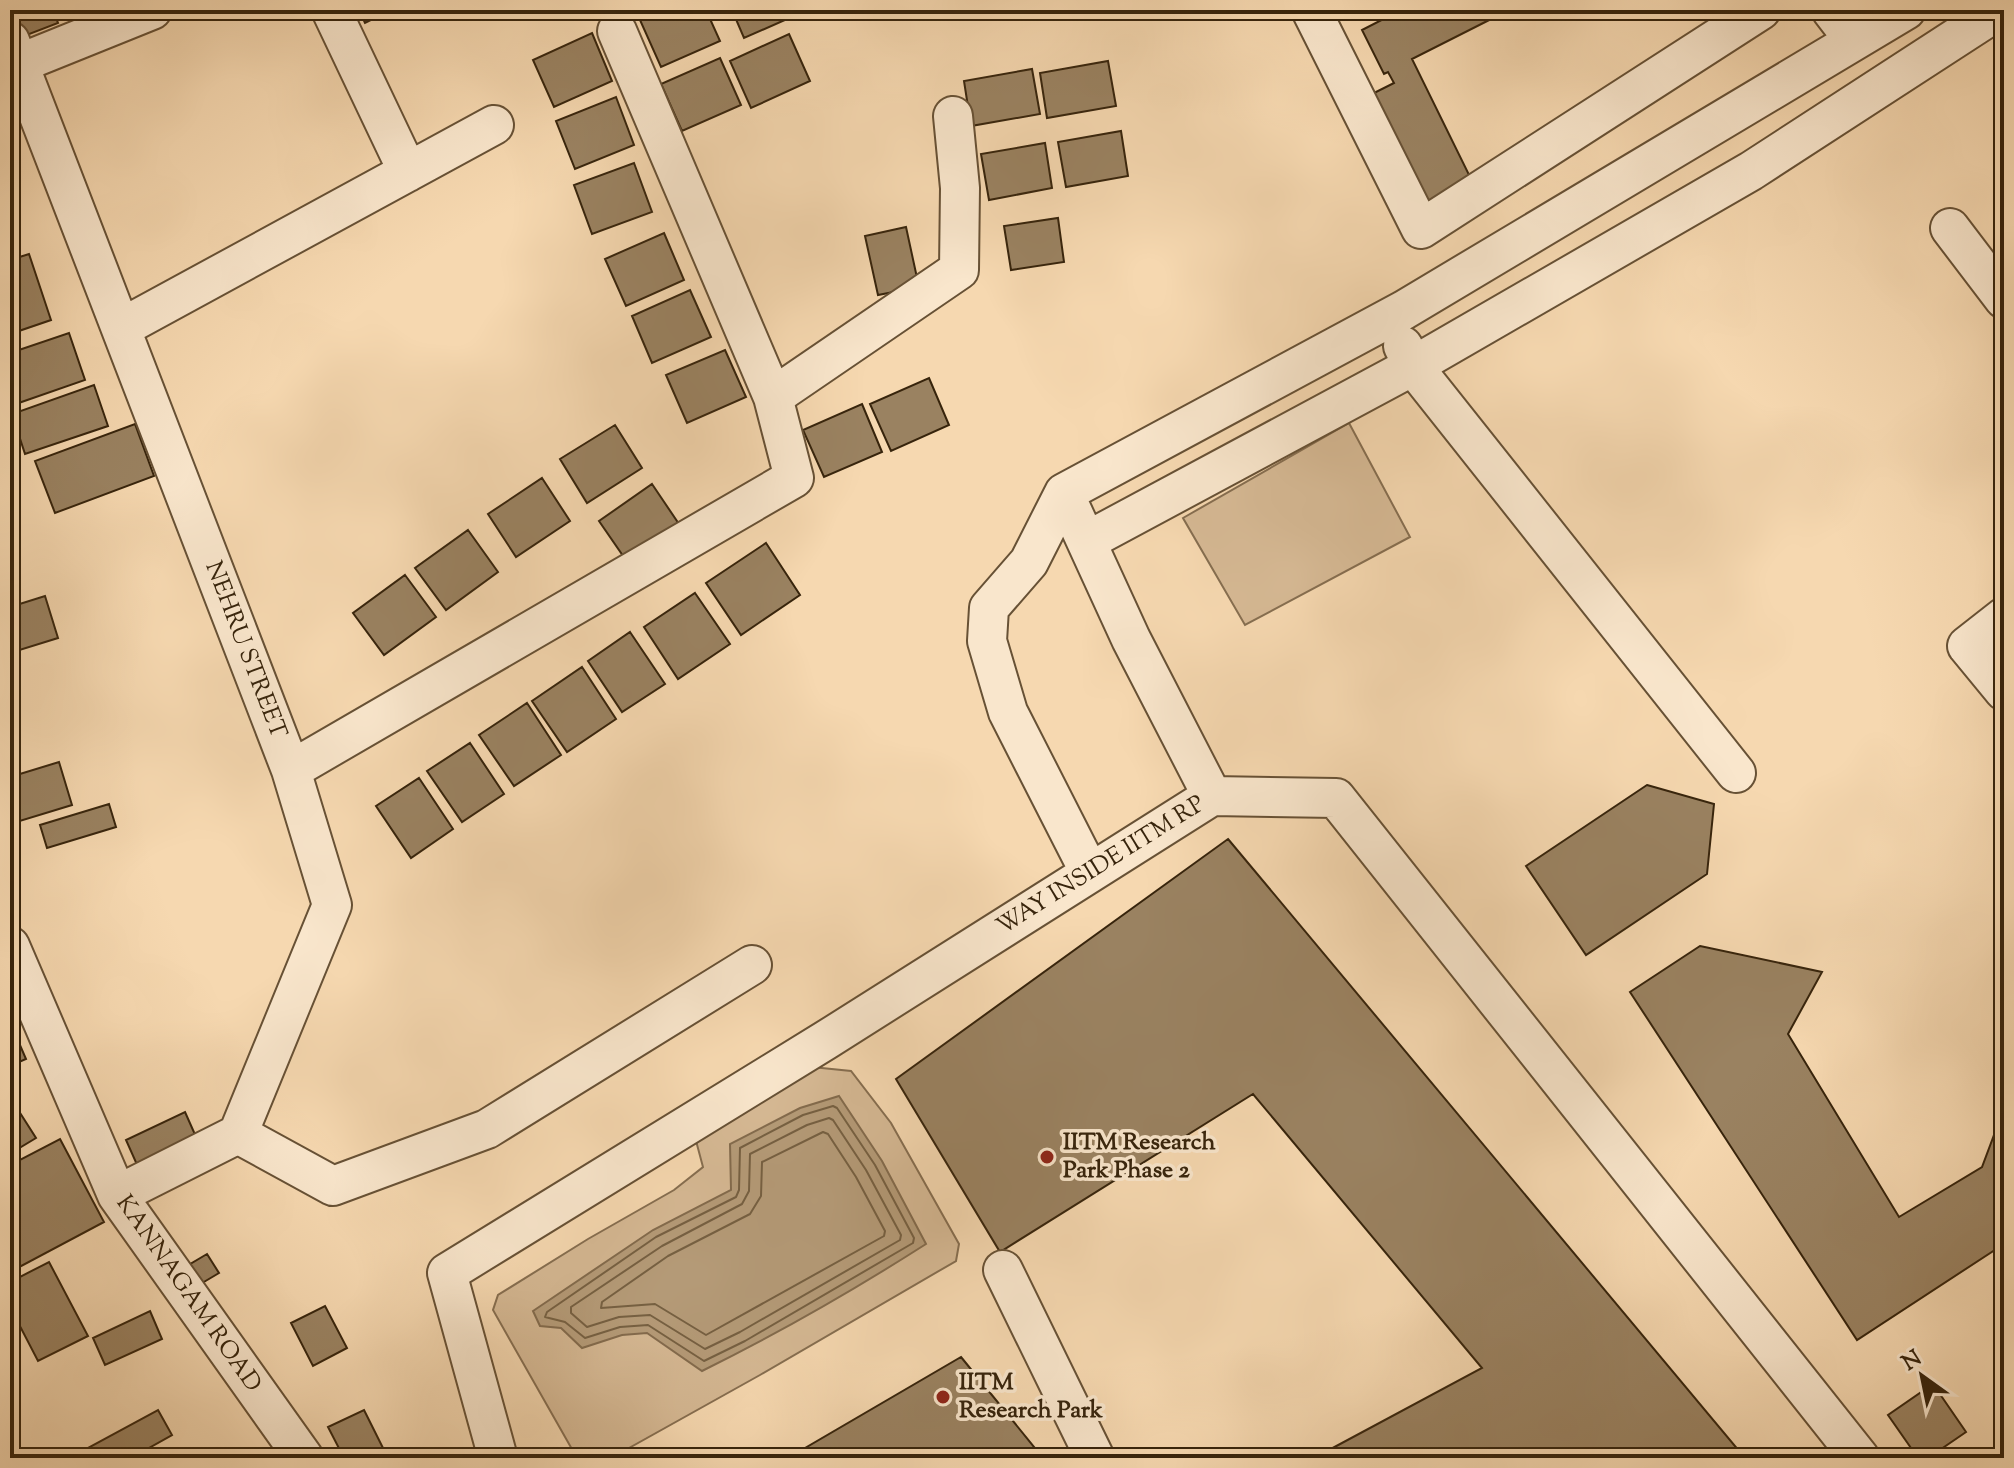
<svg xmlns="http://www.w3.org/2000/svg" width="2014" height="1468" font-family="'Sorts Mill Goudy',serif">
  <style>
    .green { fill: #d6b994; stroke: #866e50; stroke-width: 2 }
    .water { fill: #b59b78; stroke: #836b4d; stroke-width: 2 }
    .lines { fill: none; stroke-linecap: round; stroke-linejoin: round }
    .shore { stroke: #766042; stroke-width: 2 }
    .building { fill: #9a8261; stroke: #37240c; stroke-width: 2 }
    .minor-casing { stroke: #675135; stroke-width: 42 }
    .minor { stroke: #f9e6cc; stroke-width: 38 }
    .poi-dot { fill: #8f2418; stroke: #f9e6cc; stroke-width: 3 }
    .labels { text-anchor: middle; dominant-baseline: central; stroke-width: 7; stroke-linejoin: round; paint-order: stroke }
    .street-label { font-size: 24px; fill: #37240c; stroke: #f9e6cc }
    .poi-label { font-size: 24px; font-weight: bold; fill: #37240c; stroke: #f9e6cc; text-anchor: start }
  </style>
  <rect width="100%" height="100%" fill="#f6d8b0"/>
  <filter id="stains"><feTurbulence type="fractalNoise" baseFrequency=".0025" numOctaves="4"/><feColorMatrix values="0 0 0 0 .2 0 0 0 0 .09 0 0 0 0 .02 0 0 0 .5 -.17"/></filter>
  <radialGradient id="worn" r=".72"><stop offset=".6" stop-color="#630" stop-opacity="0"/><stop offset="1" stop-color="#630" stop-opacity=".3"/></radialGradient>
  <path class="green" d="M1349,423L1410,537L1245,625L1183,518Z
    M812,1067L851,1071L891,1123L959,1244L956,1261L760,1375L611,1458H577L493,1310L498,1295L588,1239L674,1190L703,1167L695,1137Z"/>
  <path class="water" d="M839,1096L882,1161L926,1244C854,1290 779,1333 702,1371L647,1333L622,1335L582,1348L561,1328L540,1326L533,1311L653,1230L731,1190L730,1144L800,1108Z"/>
  <g class="lines">
    <path class="shore" d="M833,1106L837,1108L875,1165L914,1238L913,1243L745,1341L704,1361L648,1325L620,1327L585,1338L565,1322L545,1317L547,1312L656,1237L736,1197L739,1190L740,1148L803,1115Z
      M829,1118L833,1120L866,1170L901,1235L900,1240L740,1332L705,1349L650,1315L619,1317L587,1327L571,1313V1307L662,1246L742,1204L749,1191L750,1154L807,1125Z
      M823,1132L828,1134L856,1177L885,1231L884,1236L706,1335L655,1304L601,1308L602,1302L668,1256L750,1214L761,1196L762,1162Z"/>
  </g>
  <path class="building" d="M10,10H53L58,23L19,38Z
    M359,10H391L365,23Z
    M662,10H706L720,41L661,67L640,20Z
    M732,10H802L803,12L744,38Z
    M1401,10H1509L1412,59L1475,187L1428,210L1370,95L1394,83L1388,72L1384,74L1362,30Z
    M592,33L612,81L554,107L533,60Z
    M789,34L810,81L751,108L730,61Z
    M720,58L741,105L682,131L661,84Z
    M1108,61L1116,106L1047,118L1040,73Z
    M1032,69L1040,114L971,126L964,81Z
    M616,97L634,145L575,169L556,121Z
    M1121,131L1128,176L1066,187L1058,142Z
    M1045,143L1052,188L989,200L981,154Z
    M634,163L652,212L592,234L574,185Z
    M1058,218L1064,262L1011,270L1004,226Z
    M906,227L919,287L878,295L865,236Z
    M664,233L684,280L626,306L605,259Z
    M29,254L51,320L10,334V260Z
    M690,290L711,337L652,363L632,316Z
    M69,333L85,380L10,406V353Z
    M725,350L746,397L687,423L666,375Z
    M929,378L949,425L891,451L870,404Z
    M94,385L108,426L25,454L12,414Z
    M862,404L882,452L824,477L803,430Z
    M135,424L154,476L55,513L35,461Z
    M615,425L642,468L587,503L560,459Z
    M542,478L570,521L516,557L488,514Z
    M652,484L681,527L628,563L599,521Z
    M468,530L498,572L446,610L415,568Z
    M766,543L800,595L741,635L706,583Z
    M405,575L436,617L384,655L353,613Z
    M695,593L730,644L678,679L644,627Z
    M45,596L58,638L10,653V607Z
    M630,632L665,684L622,712L588,661Z
    M582,667L616,719L567,752L532,701Z
    M527,703L561,755L514,786L479,735Z
    M11,718L19,746L10,748V719Z
    M470,743L504,794L462,822L427,771Z
    M59,762L72,805L10,824V777Z
    M419,778L453,829L411,858L376,806Z
    M1647,785L1714,804L1707,874L1586,955L1526,866Z
    M109,804L116,827L47,848L40,825Z
    M1228,839L1745,1458H1314L1482,1368L1253,1094L1000,1252L896,1079Z
    M1700,946L1822,972L1788,1034L1899,1217L1982,1167L1997,1127L2004,1129V1244L1857,1340L1630,992Z
    M10,1022L26,1059L10,1066Z
    M15,1105L36,1138L11,1153L10,1108Z
    M185,1112L197,1139L138,1167L126,1140Z
    M60,1139L104,1222L10,1272V1165Z
    M207,1254L219,1273L187,1292L175,1273Z
    M49,1262L88,1336L38,1361L10,1307V1282Z
    M325,1306L347,1348L313,1366L291,1323Z
    M150,1311L162,1339L105,1365L93,1338Z
    M961,1357L1043,1458H788Z
    M1933,1384L1966,1432L1928,1458H1918L1888,1415Z
    M158,1410L172,1435L131,1458H89L84,1450Z
    M364,1410L388,1458H344L328,1427Z"/>
  <g class="lines">
    <defs>
      <path id="minor" d="M331,10L408,172
        M1311,10L1421,229L1761,10
        M1831,10L1854,40
        M10,41L291,770L332,905L238,1134L117,1195
        M18,64L152,10
        M1950,228L2004,299
        M123,327L494,125
        M1403,346L1413,366L1736,773
        M773,397L959,270L960,188L953,116
        M1087,541L1413,366L1751,171L1999,10
        M2004,617L1967,646L2004,691
        M291,770L794,478L773,397L617,31
        M1212,796L1336,798L1860,1458
        M1090,873L1008,712L987,641L989,608L1029,562L1064,493L1404,310L1906,10
        M10,946L117,1195L304,1458
        M238,1134L333,1186L487,1129L752,965
        M1003,1270L1095,1458
        M498,1458L447,1273L826,1040L1212,796L1131,639L1064,493"/>
    </defs>
    <use href="#minor" class="minor-casing"/>
    <use href="#minor" class="minor"/>
  </g>
  <g class="poi-dot">
    <circle cx="1047" cy="1157" r="8"/>
    <circle cx="943" cy="1397" r="8"/>
  </g>
  <g class="labels">
    <g class="street-label">
      <text transform="translate(245 650) rotate(69)">NEHRU STREET</text>
      <text transform="translate(1101 866) rotate(-32)">WAY INSIDE IITM RP</text>
      <text transform="translate(188 1294) rotate(55)">KANNAGAM ROAD</text>
    </g>
    <g class="poi-label">
      <text x="1063" y="1143">IITM Research<tspan x="1063" dy="28">Park Phase 2</tspan></text>
      <text x="959" y="1383">IITM<tspan x="959" dy="28">Research Park</tspan></text>
    </g>
  </g>
  <rect width="2014" height="1468" fill="none" stroke="#f6d8b0" stroke-width="40"/>
  <rect x="12" y="12" width="1990" height="1444" fill="none" stroke="#37240c" stroke-width="4"/>
  <rect x="20" y="20" width="1974" height="1428" fill="none" stroke="#37240c" stroke-width="2"/>
  <g transform="translate(1922 1376) rotate(327)" stroke="#f9e6cc" stroke-width="6" paint-order="stroke">
  <path d="M0-6L14 30L0 20L-14 30Z" fill="#37240c"/>
  <text y="-12" font-size="22" font-weight="bold" text-anchor="middle" fill="#37240c">N</text>
  </g>
  <rect width="100%" height="100%" filter="url(#stains)"/>
  <rect width="100%" height="100%" fill="url(#worn)"/>
</svg>
